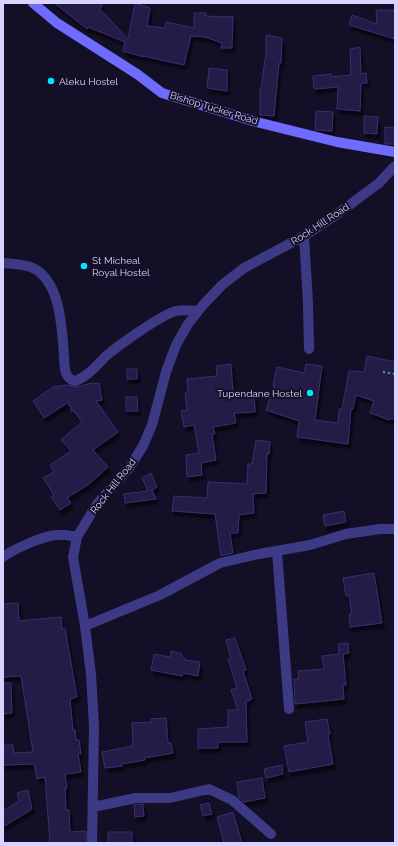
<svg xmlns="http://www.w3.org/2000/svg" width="398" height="846" font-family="Raleway,sans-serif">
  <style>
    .building { fill: #241b47; stroke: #3b2d73; filter: url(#shadow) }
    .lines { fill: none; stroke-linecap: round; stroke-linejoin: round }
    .path { stroke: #2fb8b0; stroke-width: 2; stroke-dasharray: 2 3; stroke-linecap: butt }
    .street { stroke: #3d3a85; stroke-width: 10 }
    .secondary { stroke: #6f6bff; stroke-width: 10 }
    .poi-dot { fill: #00e5ff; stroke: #130f26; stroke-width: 1.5 }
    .labels { text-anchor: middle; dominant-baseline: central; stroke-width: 4; stroke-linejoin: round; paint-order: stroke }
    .poi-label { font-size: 10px; fill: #d9d4ff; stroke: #130f26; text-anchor: start }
    .street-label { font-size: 10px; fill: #d9d4ff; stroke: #130f26 }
  </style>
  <defs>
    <filter id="shadow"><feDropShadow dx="2.5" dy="4.5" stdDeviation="1" flood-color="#0009"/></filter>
  </defs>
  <rect width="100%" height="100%" fill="#130f26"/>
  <path class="building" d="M54,3H103L100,9L128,39L135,3L150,8L147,26L165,28L166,22L194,28V13H206V16L225,17L233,16L232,48H221L222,43L205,37L191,36L184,65L143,56L144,57L123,51L125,42L88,27L87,29Z
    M376,10H394L395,39L349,25L352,15L377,24Z
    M266,35L282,38L281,63H279L274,116L260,115V89H261L266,52Z
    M360,47L361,74L366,73L367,83H361L360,111L337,109L338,87L314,89L313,76L331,74V77L351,75L350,49Z
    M209,68L227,70V91L207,88Z
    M316,111L333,112L332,131L315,130Z
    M364,116L378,117L377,134L364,133Z
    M385,127L395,128V144H385Z
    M367,356L395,362V419L391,418L390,420L370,413L374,401L356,395L353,409H351L348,444L297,437L299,421L266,410L274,386L273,385L277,367L304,373L306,364L322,366L315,420L338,423L339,409H342L349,371L364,372Z
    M231,364L233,392L254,391L255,412L234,413L236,423L213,427L215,434H212L216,460L201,463L202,475L187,477L186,455L199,453L194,425L184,427L181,411L187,410L185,393H188L187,379L217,376L216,366Z
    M127,369H137V379H127Z
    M92,383V384L99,383L102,400L96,401L118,432L93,450L108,467L89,484L67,498L71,503L60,510L51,497L54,495L43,478L54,472L50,465L71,451L61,440L82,422L74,411H71V406H69V402L44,418L33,401L53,387L67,385L77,387Z
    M126,397H137L138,411H126Z
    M256,440L270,442L269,454L267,453L266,493L253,494L254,513L239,515L238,533H230L233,553L221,556L215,514L172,511L174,496L207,498L208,482L247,484L248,464H252Z
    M151,473L157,487L150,491L152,490L156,499L125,503L124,494L148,491L142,478Z
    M344,511L346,522L325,526L323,515Z
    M374,573L382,623L350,627L349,614H352L349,595L346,596L343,578Z
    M18,603L19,621L61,617L62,629L65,628L77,697L70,699L73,730H75L76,740H79L81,754H78L81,772L65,774L67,788H65L66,810H69L70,832L86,831V843H50L45,777L37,779L34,764L3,765V745H13L14,753L33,752L21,676L3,677V604Z
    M235,638L246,670L243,671L252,699L246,702L247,742H218V748H198V729L228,727V710H238L231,690L237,688L228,659H231L226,640Z
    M348,643L349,653L343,654L346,685H343L344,699L295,704L294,679H299L298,671L324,669L322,656L339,654L338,644Z
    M171,651L182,654V658L186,659L185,660L200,662L198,676L183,673L182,676L151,670L154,654L170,657Z
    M3,683H11L12,713L3,714Z
    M166,718L168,743H171L173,753L144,758L145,760L122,764V766L105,768L102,752L133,746L132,723L152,722L151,719Z
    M327,719L330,734L328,735L333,764L289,772L284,746L308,742L305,722Z
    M282,765L283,774L266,778L264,769Z
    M262,778L265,798L244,802L239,798L237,782Z
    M28,790L32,809L3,827V811L19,801L17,793Z
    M209,803L212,814L203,816L200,805Z
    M143,804L144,816L135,817L134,805Z
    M233,812L242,843H224L217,817Z
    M108,832H132V843H108Z"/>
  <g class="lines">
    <path class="path" d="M383,372L395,374"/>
    <path class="street" d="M304,236L308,303L309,349
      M3,263C13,264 24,264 33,268C64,283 62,340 65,370C67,376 68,379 75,381C87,377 97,365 106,356C119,345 161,315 176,311C183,309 190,311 197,311
      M277,552L289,709
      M3,557C14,549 44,535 58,535C64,534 71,536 77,537
      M85,626L160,595L220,563L259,554L310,545L346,534L380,529H395
      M93,807L136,798H170L209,789L232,800L271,834
      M92,843L94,727L91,674L85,626L73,557L77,537L97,504L129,468L143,446L152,425L166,372L176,345L188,324L203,305L222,285L244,268L304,236L336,215L379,183L395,166"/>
    <path class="secondary" d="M33,3L57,23L137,74L162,93L253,121L337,142L395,152"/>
  </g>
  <g class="poi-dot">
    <circle cx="51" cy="81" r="4"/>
    <circle cx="84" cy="266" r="4"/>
    <circle cx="310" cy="393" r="4"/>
  </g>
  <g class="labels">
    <g class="poi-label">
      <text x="59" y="81">Aleku Hostel</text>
      <text x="92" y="260">St Micheal<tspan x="92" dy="12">Royal Hostel</tspan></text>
      <text x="302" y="393" text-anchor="end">Tupendane Hostel</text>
    </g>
    <g class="street-label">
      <text transform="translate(214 108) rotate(17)">Bishop Tucker Road</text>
      <text transform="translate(320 224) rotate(-33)">Rock Hill Road</text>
      <text transform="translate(113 486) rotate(-52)">Rock Hill Road</text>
    </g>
  </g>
  <rect width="398" height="846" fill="none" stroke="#d9d4ff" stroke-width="8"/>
</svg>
